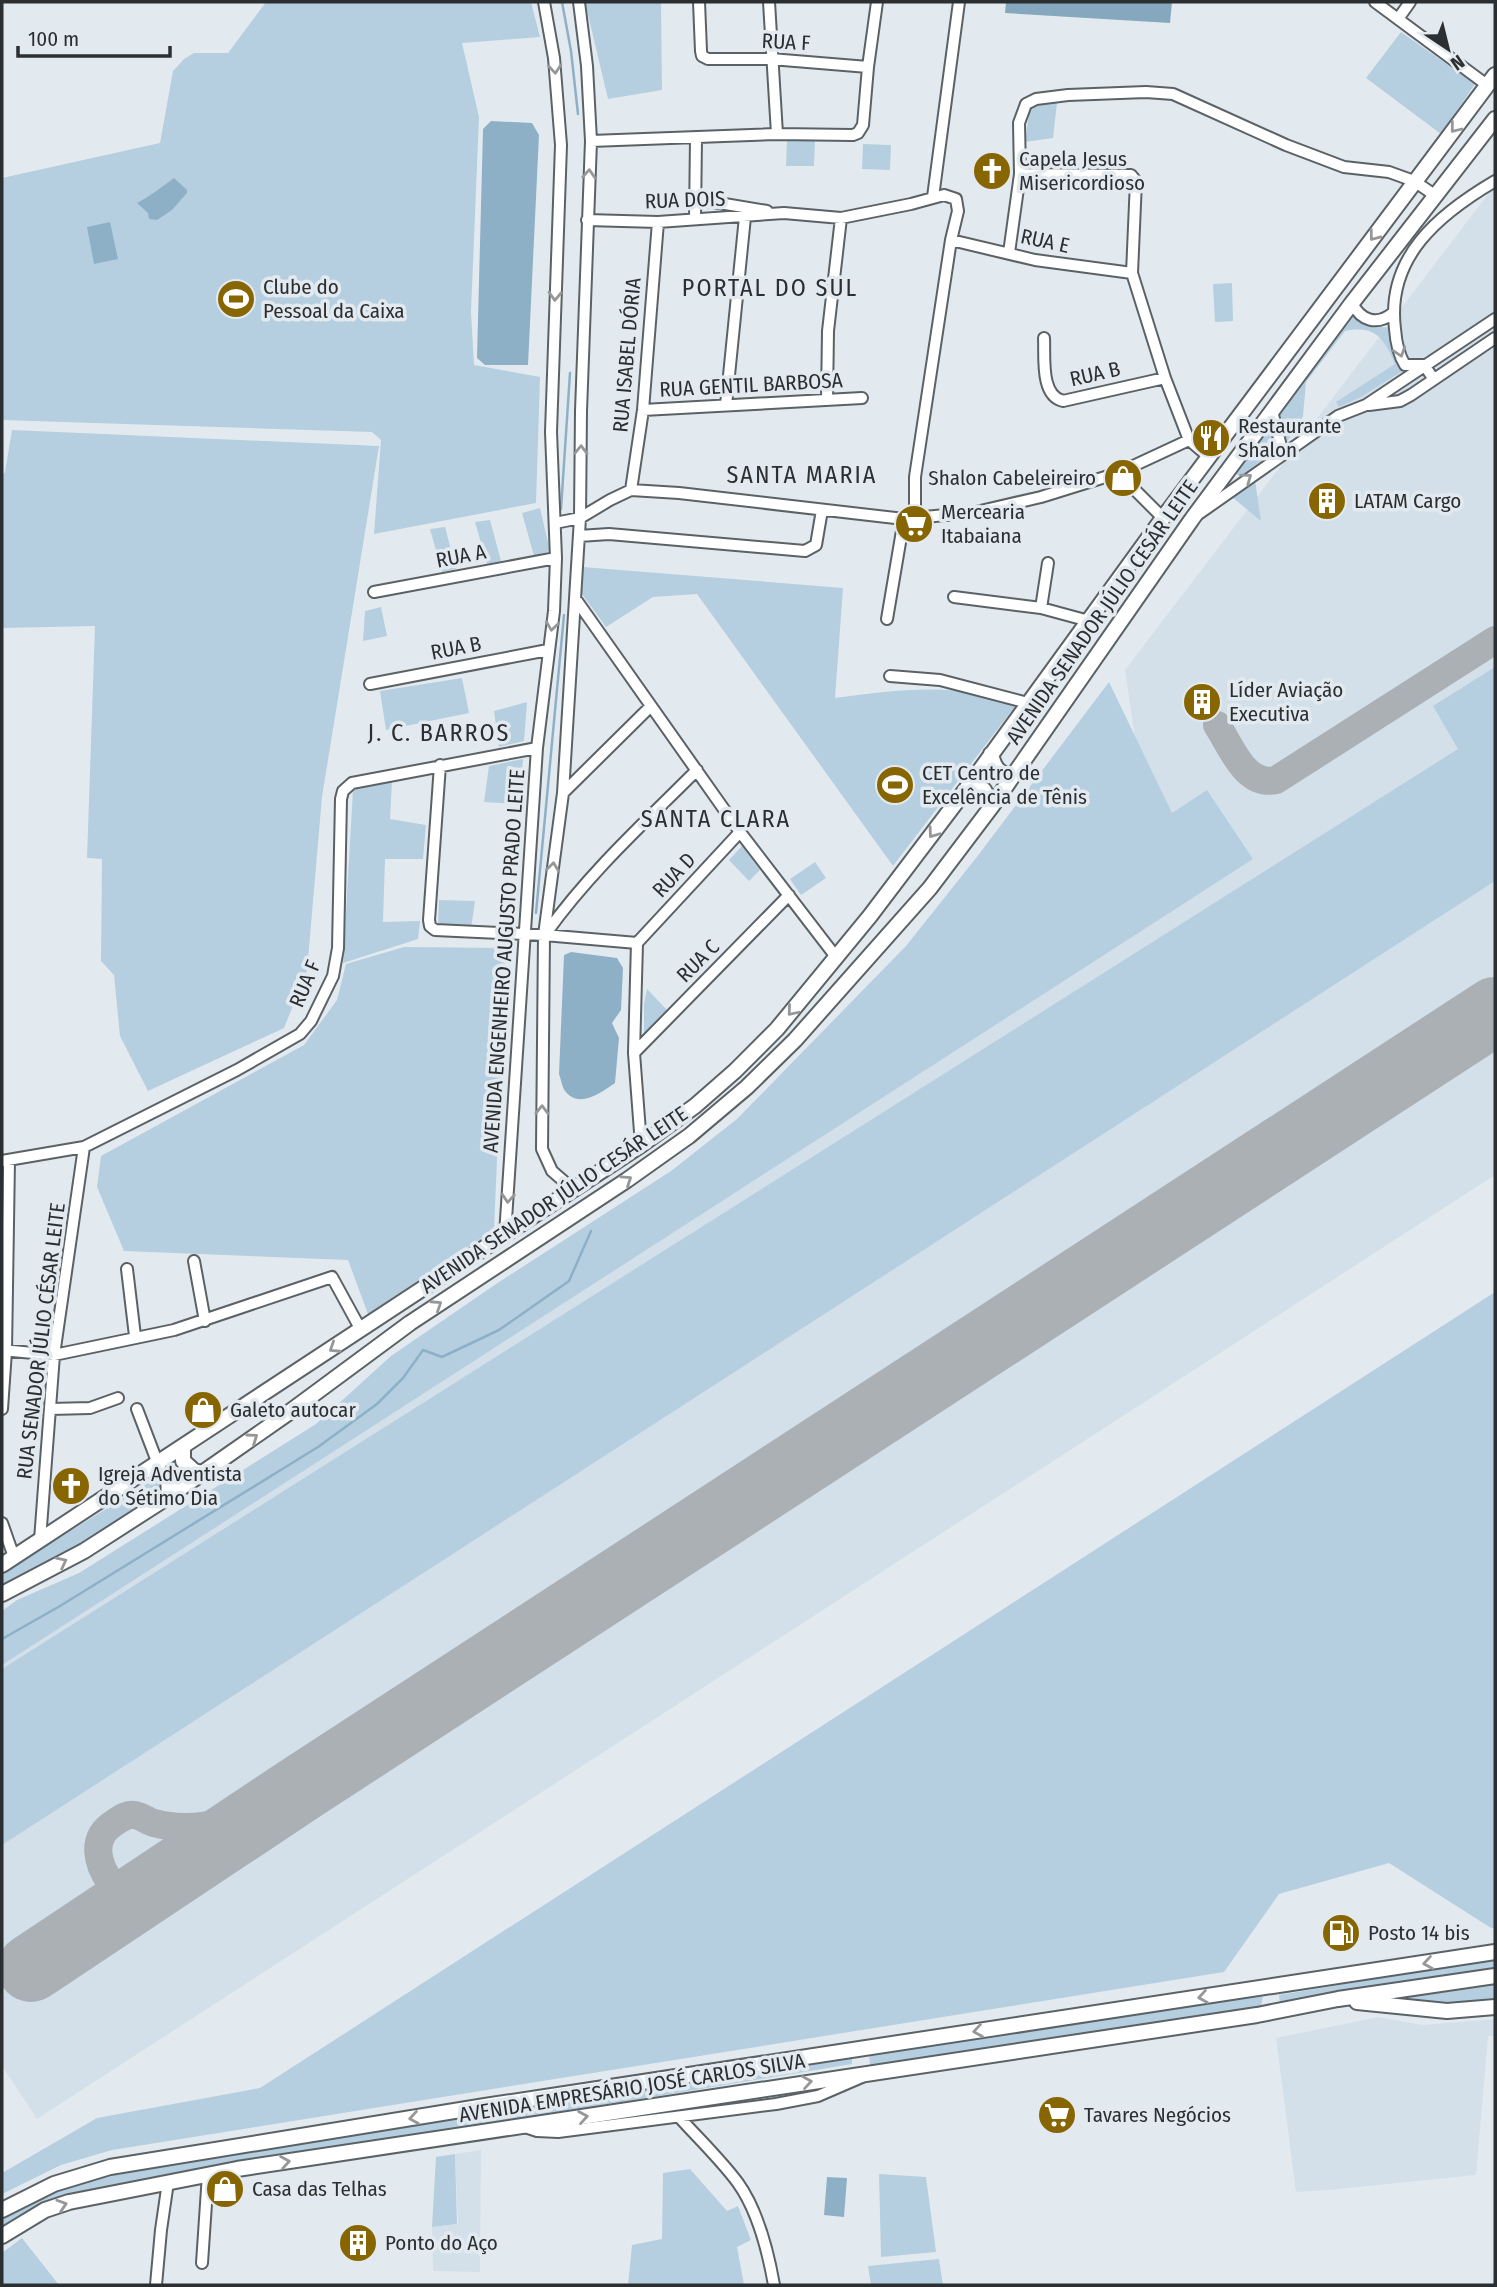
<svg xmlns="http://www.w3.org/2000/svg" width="1497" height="2287" font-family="'Fira Sans Condensed',sans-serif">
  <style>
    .built { fill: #d3e0ea }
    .green { fill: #b5cfe0 }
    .forest { fill: #86a8be }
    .water { fill: #8eb0c7 }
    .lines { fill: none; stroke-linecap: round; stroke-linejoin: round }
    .stream { stroke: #8eb0c7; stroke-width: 2.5 }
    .taxiway { stroke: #abb0b5; stroke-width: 28 }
    .runway { stroke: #abb0b5; stroke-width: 68 }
    .minor-casing { stroke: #5b6266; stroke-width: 14 }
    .major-casing { stroke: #5b6266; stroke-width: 18 }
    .minor { stroke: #fff; stroke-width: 10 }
    .major { stroke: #fff; stroke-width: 14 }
    .oneway { stroke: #969798 }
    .labels { text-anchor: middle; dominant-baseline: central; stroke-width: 7; stroke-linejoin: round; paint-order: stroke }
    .street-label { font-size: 21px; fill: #2c2f31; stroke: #e3eaef }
    .poi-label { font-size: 21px; fill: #2c2f31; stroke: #e3eaef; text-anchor: start }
    .quarter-label { font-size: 24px; letter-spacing: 2px; fill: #2c2f31; stroke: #e3eaef }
  </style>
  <rect width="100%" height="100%" fill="#e3eaef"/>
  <path class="built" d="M1495,185V1175L37,2119L2,2066V1634L1157,889L1125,670Z
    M1378,2017L1423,2025L1495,2019V2036H1488L1476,2175L1329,2190L1296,2192L1276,2038Z
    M481,2150L480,2272L433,2271L432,2227L458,2224L455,2154Z"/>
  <path class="green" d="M266,2H531L540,37L462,43L479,117L471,312L474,365L540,377L536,503L374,534L381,440L372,432L2,420V178L160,143L173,71L184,59L194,53H228Z
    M585,2H661L662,90L608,99Z
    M1401,32L1475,84L1441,134L1366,78Z
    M1035,103H1057L1053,138L1025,142L1030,107Z
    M787,140L815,141L814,166H786Z
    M863,144L891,145L890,170L862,169Z
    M1232,283L1233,321L1215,322L1213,284Z
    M1353,315C1363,326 1375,328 1390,327L1393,353L1404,370L1361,397L1339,407L1336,402L1395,364C1384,339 1376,325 1345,331L1306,382L1303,416L1298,429L1287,441L1280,416L1282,406Z
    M1271,424L1277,448L1241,476L1238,475L1235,472Z
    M12,430L379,446L322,797L307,971L284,1028L148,1091L120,1036L114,975L101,961L102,859L87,858L95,626L2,628V476L5,472Z
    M1255,480L1261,521L1232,497Z
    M540,508L550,551L534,556L522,513Z
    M490,520L501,561L487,564L475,522Z
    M445,527L456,569L442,572L430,529Z
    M583,567L843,588L835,698C894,690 961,681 1016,705L893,866L697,594L653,597L606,627L582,594Z
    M381,607L387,636L363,641L365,611Z
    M1495,667V881L2,1845V1669L1458,749L1433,706Z
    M462,678L469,713L386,730L380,691Z
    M1109,682L1172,813L1207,790L1253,859L2,1665V1611L17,1600L79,1573L316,1424L391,1356L496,1284L671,1171L737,1119L906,946L976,858Z
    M527,702L524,741L499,747L494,711Z
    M523,759L520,804L484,802L489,766Z
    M392,782L390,819L426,825L423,859H385L383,922L420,921L418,939L343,963L353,790Z
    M742,846L760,870L749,881L729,860Z
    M815,862L826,878L801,895L790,879Z
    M439,900L475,901L471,928L438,926Z
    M404,947L506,948L494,1230L368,1314L348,1260L124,1251L97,1187L101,1156L304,1045L337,1000L346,964Z
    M647,989L667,1010L644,1035V1004Z
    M1495,1292V1928H1491L1389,1863L1279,1894L1224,1972L112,2150L61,2165L2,2194V2173L97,2118L260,2088Z
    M153,1480L159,1482L161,1487L160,1496L70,1555L2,1587V1573Z
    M1495,1959V1972L1280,2004L1279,1995Z
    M1495,1984V2001L1465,2005L1384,2001Z
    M1263,1995L1261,2007L870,2065L869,2054Z
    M852,2057V2064L72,2193L2,2228V2218L58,2187L173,2162Z
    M455,2154L457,2224L432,2227L436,2157Z
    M690,2169L727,2211L738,2206L751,2240L737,2247L744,2285H628L632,2245L662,2239L663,2173Z
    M879,2174L926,2177L936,2252L881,2257Z
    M22,2238L59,2285H2V2253Z
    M939,2259L943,2285H871L868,2266Z"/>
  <path class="forest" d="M1006,2H1172L1170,23L1005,13Z"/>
  <path class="water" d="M491,121L532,123L539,135L528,365H485L477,358L483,129Z
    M174,178L187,190V193L172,210L157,220L149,219L148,213L137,203C150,196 162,187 174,178Z
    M110,222L118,259L94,264L87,227Z
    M571,952L617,958L623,968L621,1010L612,1023L619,1038L615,1083C601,1093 579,1109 565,1091C562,1087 561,1079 559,1074L564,955Z
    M827,2177L847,2178L844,2217L824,2215Z"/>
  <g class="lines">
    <path class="stream" d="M562,2L571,51L578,114
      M561,509L570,373
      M536,913L564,615
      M2,1639L60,1606L318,1447L377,1404L403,1378L423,1350L442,1357L499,1330L569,1281L591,1231"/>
    <path class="taxiway" d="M1217,725C1231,746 1245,787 1276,780L1495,640
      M158,1884L134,1888L111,1883C97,1864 90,1838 114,1823C120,1819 126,1814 134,1815C140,1815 147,1821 154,1823C172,1828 190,1828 208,1825C242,1818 273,1803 303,1787"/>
    <path class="runway" d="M31,1968L303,1787L1495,1011"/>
    <defs>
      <path id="minor" d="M699,2L701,51L702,56L708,59H771L868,67
        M769,2L777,134
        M1375,2L1487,85
        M1398,19L1410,2
        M591,141L777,134L853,135L858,133L863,125L868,67L877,2
        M1020,174L1131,175L1136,181L1132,273L1165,378L1189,440L1209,457
        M933,197L959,2
        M695,199L767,211
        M695,219L696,138
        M587,220L658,222L784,213L841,218L911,204L944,195L956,199L958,211L951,240L915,477V519
        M951,240L1035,260L1132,273
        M1009,253L1020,174L1019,123L1026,104L1036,99L1068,95L1146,92L1173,94L1286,145L1344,167L1389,172L1414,181L1436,196
        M1352,303C1361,321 1377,326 1393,313
        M1044,338C1045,356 1040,396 1063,401L1165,378
        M1433,378L1424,365H1405C1398,354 1396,342 1395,329C1386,257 1439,214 1495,181
        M827,400L828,331L841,218
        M726,405L745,217
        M1369,405L1400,401L1411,395L1495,338
        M643,410L862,398
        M1272,411L1283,454
        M1118,473L1163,518
        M631,490L643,410L658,222
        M1200,513L1338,416L1366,405L1495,319
        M555,523L580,518L610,500L631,490L679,493L904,519L976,512L1041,497L1118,473L1189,440
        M579,536L609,534L805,551L816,545L822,510
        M374,592L556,558
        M954,597L1041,608L1089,621
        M577,601L740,832L836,957
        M1041,608L1048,563
        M887,619L904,519
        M890,676L940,680L1028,703
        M370,684L548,650
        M440,765L429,920L430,926L435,930L544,935L637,943
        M563,793L651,706
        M547,932C590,872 645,822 697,770
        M637,943L634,1053L641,1145
        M637,943L740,832
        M634,1053L789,895
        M2,1161L84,1147L237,1070L300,1034L311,1021L333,976L338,948L341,799L343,791L352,783L537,748
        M574,1190L552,1171L542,1149L544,935L563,793L580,518L581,411L591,141L587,66L579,2
        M505,1235L537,748L554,611L556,558L551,432L561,145L554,58L544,2
        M194,1261L205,1321
        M127,1269L135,1336
        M2,1350L54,1355L174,1330L332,1277L361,1330
        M2,1409L6,1351L9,1160
        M50,1409L90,1408L118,1398
        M137,1409L158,1464
        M2,1523L14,1557
        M40,1540L54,1355L84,1147
        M680,2118C699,2139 721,2160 738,2183C758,2211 768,2251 774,2285
        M525,2127L537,2131L558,2132L776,2104L818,2096L862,2077
        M202,2263L208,2174
        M156,2285L161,2230L168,2182"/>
      <path id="major" d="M991,754C994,767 998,774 1012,776
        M970,784L984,790L992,806
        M183,1447V1461L194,1471L202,1473
        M153,1468C168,1474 170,1481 168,1497
        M2,1565L641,1145L695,1106L735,1071L777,1029L870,916L970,784L1163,518L1495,75
        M2,1594L84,1551L168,1497L291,1411L410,1323L627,1180L689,1136L747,1087L795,1040L930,888L992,806L1192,519L1352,303L1495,119
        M1357,2002L1447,2011L1495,2007
        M2,2210L54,2184L110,2167L485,2106L1495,1952
        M2,2236L45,2210L69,2202L237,2169L1257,2015L1338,1999L1495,1976"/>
    </defs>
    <use href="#minor" class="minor-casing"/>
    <use href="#major" class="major-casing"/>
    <use href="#minor" class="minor"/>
    <use href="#major" class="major"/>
  </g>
  <defs><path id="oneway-chevron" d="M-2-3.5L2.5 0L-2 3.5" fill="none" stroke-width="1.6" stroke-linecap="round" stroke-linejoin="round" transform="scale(1.75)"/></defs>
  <g class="oneway">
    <use href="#oneway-chevron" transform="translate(555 69) rotate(85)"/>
    <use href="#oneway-chevron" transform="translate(1455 128) rotate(128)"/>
    <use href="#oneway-chevron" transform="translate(589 174) rotate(-87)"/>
    <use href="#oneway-chevron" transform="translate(1374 236) rotate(127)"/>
    <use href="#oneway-chevron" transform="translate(555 296) rotate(92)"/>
    <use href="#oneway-chevron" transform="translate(1400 352) rotate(72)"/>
    <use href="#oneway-chevron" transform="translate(581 450) rotate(-89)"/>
    <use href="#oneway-chevron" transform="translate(1247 478) rotate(-36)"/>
    <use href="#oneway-chevron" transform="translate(552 626) rotate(98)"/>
    <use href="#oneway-chevron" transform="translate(933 833) rotate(126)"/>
    <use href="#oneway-chevron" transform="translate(553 867) rotate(-83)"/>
    <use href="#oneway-chevron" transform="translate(792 1011) rotate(130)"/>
    <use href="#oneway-chevron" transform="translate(542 1110) rotate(-89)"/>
    <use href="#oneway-chevron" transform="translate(627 1180) rotate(-34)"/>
    <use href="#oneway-chevron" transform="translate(508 1198) rotate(94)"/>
    <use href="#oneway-chevron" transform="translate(437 1305) rotate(-33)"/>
    <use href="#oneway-chevron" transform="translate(334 1348) rotate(147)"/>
    <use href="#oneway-chevron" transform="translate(253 1438) rotate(-35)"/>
    <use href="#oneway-chevron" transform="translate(62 1562) rotate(-27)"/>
    <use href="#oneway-chevron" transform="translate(1428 1963) rotate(171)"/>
    <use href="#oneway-chevron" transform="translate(1203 1997) rotate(171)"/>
    <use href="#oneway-chevron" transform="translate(978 2031) rotate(171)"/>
    <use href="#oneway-chevron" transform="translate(807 2082) rotate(-9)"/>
    <use href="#oneway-chevron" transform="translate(583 2117) rotate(-9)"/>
    <use href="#oneway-chevron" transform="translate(414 2118) rotate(171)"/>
    <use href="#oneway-chevron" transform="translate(285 2162) rotate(-9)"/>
    <use href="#oneway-chevron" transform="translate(62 2205) rotate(-18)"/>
  </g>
  <defs>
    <symbol id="church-disc" viewBox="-11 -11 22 22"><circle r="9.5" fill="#876500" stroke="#e3eaef"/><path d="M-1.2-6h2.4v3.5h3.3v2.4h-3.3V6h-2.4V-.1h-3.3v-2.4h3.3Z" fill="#fff"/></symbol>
    <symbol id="stadium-disc" viewBox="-11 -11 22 22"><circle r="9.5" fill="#876500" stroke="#e3eaef"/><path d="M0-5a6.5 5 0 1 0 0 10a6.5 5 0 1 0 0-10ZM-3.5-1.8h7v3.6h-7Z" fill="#fff"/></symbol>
    <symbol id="restaurant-disc" viewBox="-11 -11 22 22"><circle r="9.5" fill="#876500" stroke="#e3eaef"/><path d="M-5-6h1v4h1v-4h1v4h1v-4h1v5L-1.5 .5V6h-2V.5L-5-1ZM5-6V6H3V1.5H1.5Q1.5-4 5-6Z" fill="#fff"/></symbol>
    <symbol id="shop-disc" viewBox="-11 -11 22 22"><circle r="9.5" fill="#876500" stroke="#e3eaef"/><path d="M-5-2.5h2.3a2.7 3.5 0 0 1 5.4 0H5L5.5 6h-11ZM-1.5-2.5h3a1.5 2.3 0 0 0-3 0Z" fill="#fff"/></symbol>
    <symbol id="building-disc" viewBox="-11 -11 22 22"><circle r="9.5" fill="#876500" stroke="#e3eaef"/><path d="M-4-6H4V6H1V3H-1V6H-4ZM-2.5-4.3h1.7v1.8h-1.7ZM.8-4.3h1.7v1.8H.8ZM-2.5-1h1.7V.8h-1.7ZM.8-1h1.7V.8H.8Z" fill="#fff"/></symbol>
    <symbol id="supermarket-disc" viewBox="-11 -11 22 22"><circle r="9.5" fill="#876500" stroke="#e3eaef"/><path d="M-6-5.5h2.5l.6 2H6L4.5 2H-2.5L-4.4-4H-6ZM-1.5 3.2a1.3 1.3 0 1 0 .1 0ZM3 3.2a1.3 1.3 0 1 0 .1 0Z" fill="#fff"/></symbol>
    <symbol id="fuel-disc" viewBox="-11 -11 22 22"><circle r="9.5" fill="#876500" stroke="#e3eaef"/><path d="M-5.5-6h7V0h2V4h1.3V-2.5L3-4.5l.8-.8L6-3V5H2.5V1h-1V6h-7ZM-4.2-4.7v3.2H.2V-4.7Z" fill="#fff"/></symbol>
  </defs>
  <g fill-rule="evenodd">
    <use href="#church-disc" x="970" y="149" width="44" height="44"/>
    <use href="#stadium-disc" x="214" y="277" width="44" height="44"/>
    <use href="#restaurant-disc" x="1189" y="416" width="44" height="44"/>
    <use href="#shop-disc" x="1101" y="456" width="44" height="44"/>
    <use href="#building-disc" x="1305" y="479" width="44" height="44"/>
    <use href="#supermarket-disc" x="892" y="502" width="44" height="44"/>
    <use href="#building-disc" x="1180" y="680" width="44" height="44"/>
    <use href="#stadium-disc" x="873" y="763" width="44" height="44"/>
    <use href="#shop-disc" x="181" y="1388" width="44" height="44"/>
    <use href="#church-disc" x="49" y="1464" width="44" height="44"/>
    <use href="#fuel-disc" x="1319" y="1911" width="44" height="44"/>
    <use href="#supermarket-disc" x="1035" y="2093" width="44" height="44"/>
    <use href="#shop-disc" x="203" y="2167" width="44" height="44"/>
    <use href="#building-disc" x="336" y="2221" width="44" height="44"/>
  </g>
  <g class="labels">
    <g class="street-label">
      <text transform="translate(786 42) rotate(3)">RUA F</text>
      <text transform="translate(685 200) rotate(-2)">RUA DOIS</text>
      <text transform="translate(1045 241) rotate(12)">RUA E</text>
      <text transform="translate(627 355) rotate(-85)">RUA ISABEL DÓRIA</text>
      <text transform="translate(1095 374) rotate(-13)">RUA B</text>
      <text transform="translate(751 385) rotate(-3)">RUA GENTIL BARBOSA</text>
      <text transform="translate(461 556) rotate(-11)">RUA A</text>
      <text transform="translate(1102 612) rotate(-55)">AVENIDA SENADOR JÚLIO CESÁR LEITE</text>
      <text transform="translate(456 648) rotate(-11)">RUA B</text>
      <text transform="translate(674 875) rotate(-47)">RUA D</text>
      <text transform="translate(504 961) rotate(-86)">AVENIDA ENGENHEIRO AUGUSTO PRADO LEITE</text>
      <text transform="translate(698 961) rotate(-45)">RUA C</text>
      <text transform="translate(305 984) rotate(-67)">RUA F</text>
      <text transform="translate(554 1200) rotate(-34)">AVENIDA SENADOR JÚLIO CESÁR LEITE</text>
      <text transform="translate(41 1341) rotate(-83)">RUA SENADOR JÚLIO CÉSAR LEITE</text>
      <text transform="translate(632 2088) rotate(-9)">AVENIDA EMPRESÁRIO JOSÉ CARLOS SILVA</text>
    </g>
    <g class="poi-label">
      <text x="1019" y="159">Capela Jesus<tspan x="1019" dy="24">Misericordioso</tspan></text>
      <text x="263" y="287">Clube do<tspan x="263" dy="24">Pessoal da Caixa</tspan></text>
      <text x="1238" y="426">Restaurante<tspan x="1238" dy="24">Shalon</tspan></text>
      <text x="1096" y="478" text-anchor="end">Shalon Cabeleireiro</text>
      <text x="1354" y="501">LATAM Cargo</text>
      <text x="941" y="512">Mercearia<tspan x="941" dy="24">Itabaiana</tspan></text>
      <text x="1229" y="690">Líder Aviação<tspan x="1229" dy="24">Executiva</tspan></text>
      <text x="922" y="773">CET Centro de<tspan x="922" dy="24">Excelência de Tênis</tspan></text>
      <text x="230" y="1410">Galeto autocar</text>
      <text x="98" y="1474">Igreja Adventista<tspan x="98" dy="24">do Sétimo Dia</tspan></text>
      <text x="1368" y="1933">Posto 14 bis</text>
      <text x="1084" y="2115">Tavares Negócios</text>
      <text x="252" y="2189">Casa das Telhas</text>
      <text x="385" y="2243">Ponto do Aço</text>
    </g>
    <g class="quarter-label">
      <text x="770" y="288">PORTAL DO SUL</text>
      <text x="802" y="475">SANTA MARIA</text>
      <text x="439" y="733">J. C. BARROS</text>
      <text x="716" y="819">SANTA CLARA</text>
    </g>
  </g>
  <rect width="1497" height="2287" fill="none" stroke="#2c2f31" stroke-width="7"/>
  <g transform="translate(1448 49) rotate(145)" stroke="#e3eaef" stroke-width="5" paint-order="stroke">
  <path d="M0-5L12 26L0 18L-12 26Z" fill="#2c2f31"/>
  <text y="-10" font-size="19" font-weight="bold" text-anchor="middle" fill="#2c2f31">N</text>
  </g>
  <path d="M18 46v10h152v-10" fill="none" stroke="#2c2f31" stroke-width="3.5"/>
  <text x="28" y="46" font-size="21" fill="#2c2f31" stroke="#e3eaef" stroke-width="5" paint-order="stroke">100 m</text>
</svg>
